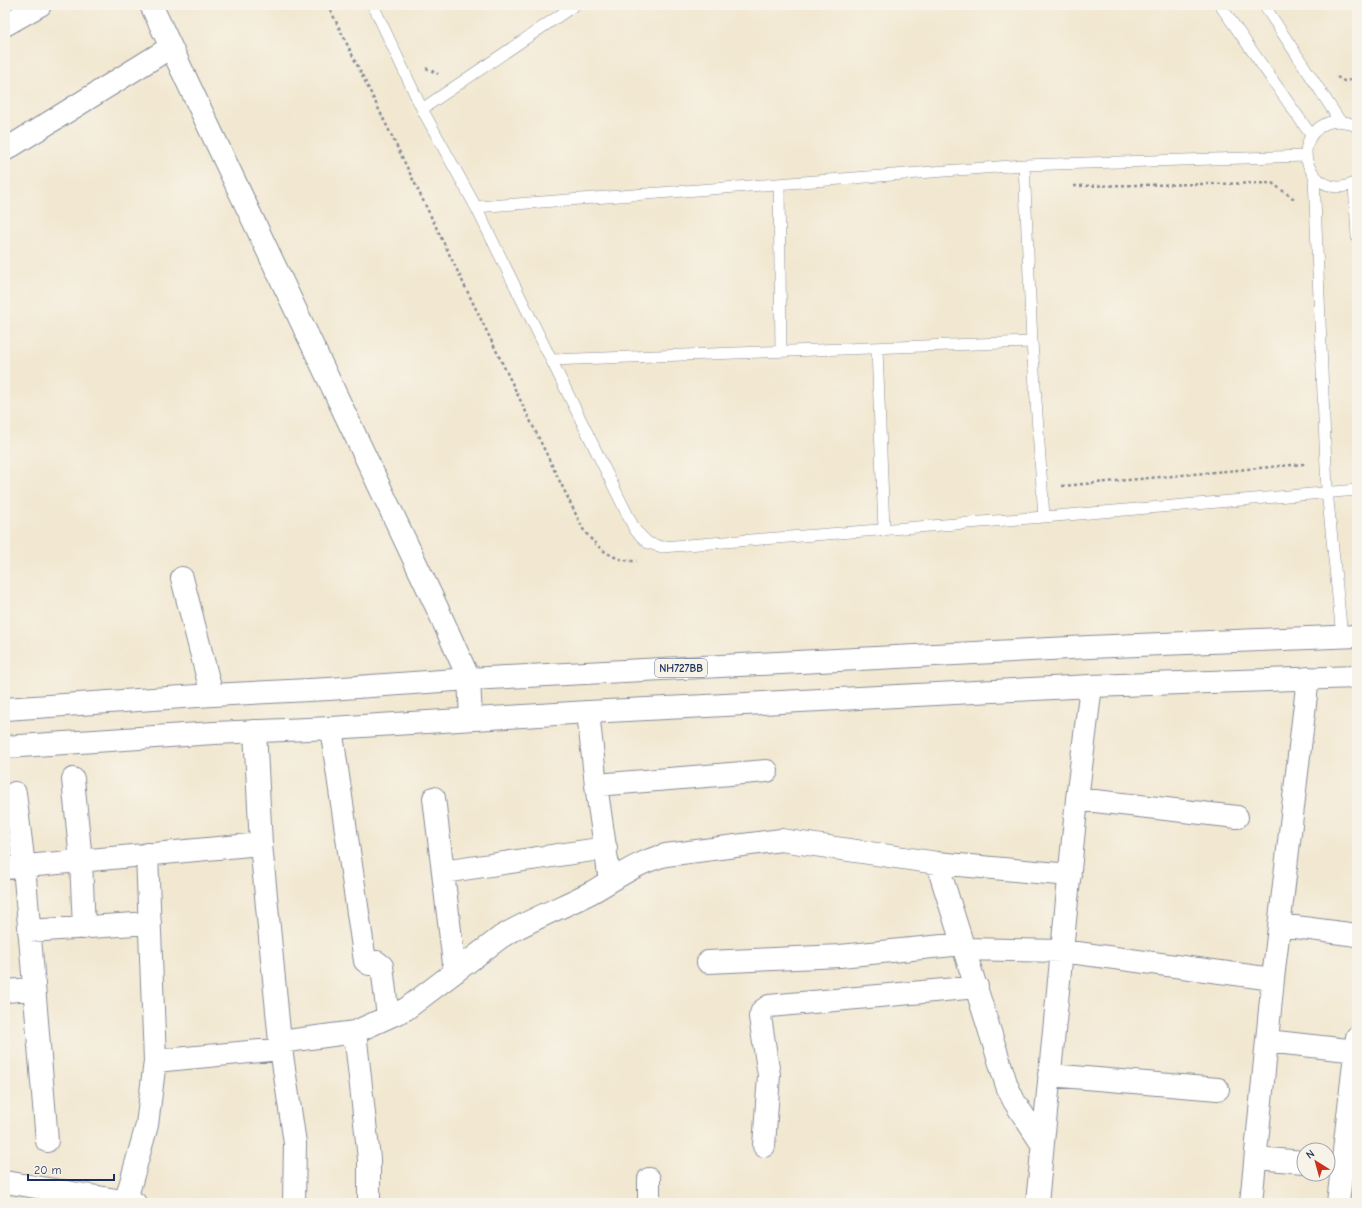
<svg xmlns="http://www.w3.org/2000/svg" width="1362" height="1208" font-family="'Comic Neue',sans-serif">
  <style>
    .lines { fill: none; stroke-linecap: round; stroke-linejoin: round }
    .lane-casing { stroke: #868c98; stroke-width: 12 }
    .street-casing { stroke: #868c98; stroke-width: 24 }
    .highway-casing { stroke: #868c98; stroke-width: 24 }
    .path { stroke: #868c98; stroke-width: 2.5; stroke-dasharray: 3 3; stroke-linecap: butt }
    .lane { stroke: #fff; stroke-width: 11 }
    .street { stroke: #fff; stroke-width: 22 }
    .highway { stroke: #fff; stroke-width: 22 }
    .labels { text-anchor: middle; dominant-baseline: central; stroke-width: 3.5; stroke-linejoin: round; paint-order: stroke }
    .shield { fill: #f7f3e8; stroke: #5d6a87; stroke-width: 1 }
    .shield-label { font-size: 11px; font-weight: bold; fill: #1b2f5e }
  </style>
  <rect width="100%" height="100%" fill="#f7f3e8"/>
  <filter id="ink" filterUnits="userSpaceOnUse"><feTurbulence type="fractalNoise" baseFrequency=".025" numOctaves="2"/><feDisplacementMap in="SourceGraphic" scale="8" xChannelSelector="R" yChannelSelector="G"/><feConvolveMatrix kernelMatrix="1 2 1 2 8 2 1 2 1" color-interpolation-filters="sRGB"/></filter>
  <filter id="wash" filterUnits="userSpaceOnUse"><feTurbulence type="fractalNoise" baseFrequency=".012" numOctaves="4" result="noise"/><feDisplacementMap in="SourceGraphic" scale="16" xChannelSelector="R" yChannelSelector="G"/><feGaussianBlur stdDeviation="0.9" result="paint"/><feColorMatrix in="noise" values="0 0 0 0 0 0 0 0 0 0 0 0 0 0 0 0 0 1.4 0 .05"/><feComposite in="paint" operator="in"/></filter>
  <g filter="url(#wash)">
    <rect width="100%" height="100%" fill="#f2e8d1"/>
  </g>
  <g filter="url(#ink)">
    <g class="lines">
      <defs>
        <path id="lane" d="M373,5L422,109L476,207L635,530L648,543L662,547L1044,517L1357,490
          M1220,5L1311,135
          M1264,5L1340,121
          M422,109L575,5
          M1357,127C1347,121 1336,119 1325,124C1283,146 1319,206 1357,181
          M1024,165L1032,342L1044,517
          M1314,176L1327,491L1342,636
          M1354,183L1357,237
          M779,184L781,351
          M476,207L1024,165L1306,156
          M877,348L884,530
          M551,360L1032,342"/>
        <path id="street" d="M151,5L439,612L469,679L471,718
          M5,25L40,5
          M5,150L171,47
          M182,578L212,695
          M588,712L596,785L610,881
          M331,728L365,961L369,964L377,962L382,966L388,1017
          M255,731L261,844L280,1042L295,1143L294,1203
          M73,779L81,861L84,928
          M596,785L767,771
          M15,793L24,866L47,1141
          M434,798L455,972
          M1077,799L1237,817
          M937,863L1007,1086L1014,1101L1042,1144
          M5,868L261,844
          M443,872L606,848
          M1280,925L1357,935
          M29,931L150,923
          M965,949L1062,951L1273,979
          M708,962L840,956L963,944
          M5,991L34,989
          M355,1032L369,1159V1203
          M1267,1041L1357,1051
          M280,1042L355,1032L406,1009L501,937C531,919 561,908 592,892C617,878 637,862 666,855L781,840L937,863L1070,875
          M155,1061L281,1049
          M1049,1075L1218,1089
          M764,1146L769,1075L760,1017L762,1011L769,1006L977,987
          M1256,1158L1304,1162
          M5,1182L135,1203
          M126,1200L147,1125L155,1061L147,854
          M649,1203V1179
          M1037,1203L1077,799L1091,686
          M1251,1203L1273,979L1308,678
          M1338,1203L1357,1037"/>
        <path id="highway" d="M5,709L212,695L329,689L469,679L1089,647L1357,636
          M5,747L214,733L331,728L588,712L1091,686L1357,677"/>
      </defs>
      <use href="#lane" class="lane-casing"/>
      <use href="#street" class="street-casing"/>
      <use href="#highway" class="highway-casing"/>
      <path class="path" d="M328,5L583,529C596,547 613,562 637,561
        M426,68L438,74
        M1337,77L1344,81L1357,79
        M1074,186L1272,183L1294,199
        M1062,486L1303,464V461"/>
      <use href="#lane" class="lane"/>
      <use href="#street" class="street"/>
      <use href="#highway" class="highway"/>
    </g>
  </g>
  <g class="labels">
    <rect class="shield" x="655" y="659" width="52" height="18" rx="3"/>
    <g class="shield-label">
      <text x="681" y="668">NH727BB</text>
    </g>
  </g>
  <rect width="1362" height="1208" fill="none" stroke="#f7f3e8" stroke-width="20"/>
  <g transform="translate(1316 1162) rotate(323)"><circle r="19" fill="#f7f3e8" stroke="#9fa5b1"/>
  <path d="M0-3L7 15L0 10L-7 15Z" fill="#c8321e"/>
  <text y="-6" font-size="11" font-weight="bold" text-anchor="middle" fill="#1b2f5e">N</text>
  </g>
  <path d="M28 1174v6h86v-6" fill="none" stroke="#1b2f5e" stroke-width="2"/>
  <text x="34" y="1174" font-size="12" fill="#1b2f5e" stroke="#f7f3e8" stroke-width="3" paint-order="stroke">20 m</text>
</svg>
